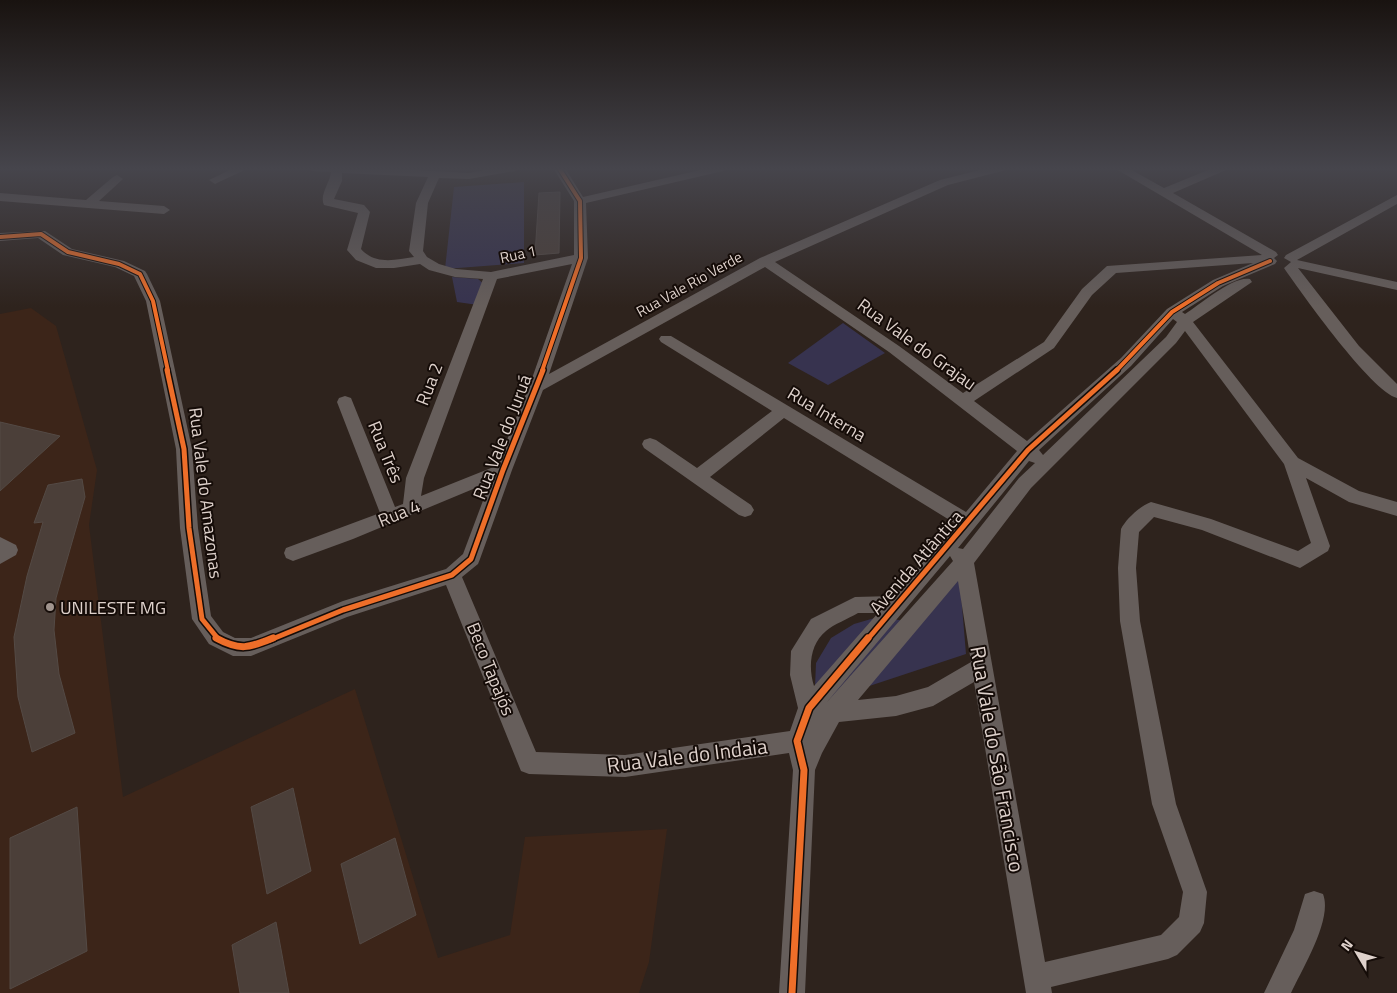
<svg xmlns="http://www.w3.org/2000/svg" width="1397" height="993" font-family="'Titillium Web',sans-serif">
  <style>
    .built { fill: #3c2519 }
    .green { fill: #37334f }
    .building { fill: #4b3f39; stroke: #544a45 }
    .lines { fill: none; stroke-linecap: round; stroke-linejoin: round }
    .minor { fill: #665e5b; fill-rule: evenodd }
    .cycleway-far2-casing { stroke: #150c08; stroke-width: 6 }
    .cycleway-far1-casing { stroke: #150c08; stroke-width: 8 }
    .cycleway-casing { stroke: #150c08; stroke-width: 10 }
    .cycleway-far2 { stroke: #ee6e29; stroke-width: 4 }
    .cycleway-far1 { stroke: #ee6e29; stroke-width: 5 }
    .cycleway { stroke: #ee6e29; stroke-width: 7 }
    .poi-dot { fill: #a0948e; stroke: #150c08; stroke-width: 2 }
    .labels { text-anchor: middle; dominant-baseline: central; stroke-width: 4; stroke-linejoin: round; paint-order: stroke }
    .far-street-label { font-size: 15px; fill: #ded1cb; stroke: #150c08 }
    .street-label { font-size: 18px; fill: #ded1cb; stroke: #150c08 }
    .poi-label { font-size: 18px; fill: #ded1cb; stroke: #150c08; text-anchor: start }
    .near-street-label { font-size: 21px; fill: #ded1cb; stroke: #150c08 }
  </style>
  <rect width="100%" height="100%" fill="#2e231d"/>
  <path class="built" d="M31,308L56,326L97,470L89,525L123,797L355,689L438,958L510,935L525,837L667,829L649,962L639,993H0V314Z"/>
  <path class="green" d="M524,182V263L445,269L454,187Z
    M452,277L478,279L485,285L478,305L457,302Z
    M843,323L885,353L828,385L788,363Z
    M959,570L966,654L824,701L815,687L816,663L831,638L854,624L878,617L913,622Z"/>
  <path class="building" d="M560,192L559,253L535,255L539,193Z
    M0,422L60,436L0,491Z
    M82,479L85,497L56,598L54,630L59,674L75,733L32,752L18,697L14,637L27,576L43,522L34,523L48,485Z
    M293,788L311,871L267,894L251,807Z
    M77,807L87,951L10,989V838Z
    M395,838L416,915L360,944L341,864Z
    M276,922L289,993H240L232,945Z"/>
  <g class="lines">
    <path class="minor" d="M234,168H249L219,182L215,184L209,180Z
      M306,168H377L469,173L496,168H521L515,171L469,179L439,178L428,203L423,251L427,257L439,264L456,269L491,272L574,255V201L553,168H565L583,197L709,168H729L723,171L586,203L588,258L549,374L760,258L940,180L988,168H1008L1006,170L948,185L775,262L899,346L963,393L1044,342L1082,289L1107,266L1262,255L1116,169L1128,168L1164,188L1213,168H1228L1226,170L1173,193L1276,252L1278,255L1274,258L1277,261L1275,264L1223,286L1182,312L1185,314C1199,305 1234,275 1250,279L1252,282L1193,322L1298,458L1359,491L1397,502V516L1349,502L1306,478L1330,546L1328,551L1300,568L1202,530L1154,517L1139,532L1136,568L1140,621L1176,804L1207,892L1204,923L1200,932L1177,955L1168,959L1051,987L1052,993H1026L974,682L933,706L896,716L839,722L822,753L815,770L805,993H779L793,770L789,753L625,777L529,774L521,771L446,585L347,617L251,656H233L209,644L192,619L180,528L176,449L146,301L134,276L115,267L63,255L38,238L0,241V233L45,231L72,249L124,261L145,271L147,274L160,301L192,449L198,528L211,616L223,632L235,638H251L343,601L446,569L463,554L490,482L353,539L293,561L286,558L284,553L286,548L380,513L337,402L339,398L345,396L351,398L395,507L403,504L406,478L483,279L455,277L429,270L420,264L394,268H376L356,260L347,250L358,213L324,205C319,195 330,183 331,172L312,171ZM342,173L428,177L416,203L409,251L414,257C395,260 375,265 361,249L370,212L364,205L334,199L342,181ZM1253,263L1213,280L1167,309L1121,358L1027,441L974,401L1054,348L1092,295L1116,273ZM572,264L529,387L496,466L421,496L424,478L497,279ZM765,267L889,352L1017,451L966,512L671,336H661L659,339L661,342L772,411L697,468L656,440L650,438L644,440L642,444L644,448L739,515L745,517L751,515L754,510L751,505L710,477L784,418L956,524L893,596L855,597L811,619L791,651L790,675L798,708L790,731L625,755L536,752L462,577L478,564L480,559L512,470L543,390ZM1173,319L1177,322L1166,337L1043,455L1039,450L1131,366ZM1185,331L1284,464L1311,543L1298,551L1211,519L1151,502C1140,506 1126,519 1121,529L1118,568L1120,621L1152,804L1183,892L1179,917L1161,935L1045,962L974,563L1031,488L1176,343ZM1029,461L1035,463L1019,478L963,549L958,548ZM950,556L953,561L827,702ZM958,581L971,662L928,687L896,696L858,700ZM858,613H878L814,686C808,667 810,644 826,631C834,624 848,619 858,613Z
      M117,175L123,179L99,201L164,206L170,210L164,214L0,201V193L86,200L113,177Z
      M1397,195V204L1297,260L1397,282V290L1298,268L1359,346L1397,384V398C1371,391 1302,294 1284,268L1291,262L1284,258L1286,255Z
      M0,537L16,545L18,550L16,555L0,564Z
      M1314,891L1323,894C1333,919 1302,969 1291,993H1264L1294,930L1305,894Z"/>
    <defs>
      <path id="cycleway-far2" d="M0,237L41,234L68,252L119,264L140,274L153,301L168,371
        M542,371L581,258L580,201L559,168
        M1116,371L1172,312L1218,283L1270,261"/>
      <path id="cycleway-far1" d="M167,370L184,449L189,528L202,619L219,640
        M270,640L343,610L452,575L471,559L503,470L543,370
        M867,640L1028,450L1117,370"/>
      <path id="cycleway" d="M216,638C240,651 249,648 273,638
        M792,993L804,770L797,741L809,708L868,638"/>
    </defs>
    <use href="#cycleway-far2" class="cycleway-far2-casing"/>
    <use href="#cycleway-far1" class="cycleway-far1-casing"/>
    <use href="#cycleway" class="cycleway-casing"/>
    <use href="#cycleway-far2" class="cycleway-far2"/>
    <use href="#cycleway-far1" class="cycleway-far1"/>
    <use href="#cycleway" class="cycleway"/>
  </g>
  <linearGradient id="sky" x2="0" y2="1"><stop stop-color="#191310"/><stop offset="0.55" stop-color="#46454c"/><stop offset="1" stop-color="#46454c" stop-opacity="0"/></linearGradient>
  <rect width="1397" height="307" fill="url(#sky)"/>
  <circle class="poi-dot" cx="50" cy="607" r="5"/>
  <g class="labels">
    <g class="far-street-label">
      <text transform="translate(518 254) rotate(-12)">Rua 1</text>
      <text transform="translate(689 284) rotate(-29)">Rua Vale Rio Verde</text>
    </g>
    <g class="street-label">
      <text transform="translate(917 344) rotate(36)">Rua Vale do Grajau</text>
      <text transform="translate(429 384) rotate(-69)">Rua 2</text>
      <text transform="translate(827 414) rotate(31)">Rua Interna</text>
      <text transform="translate(502 437) rotate(-69)">Rua Vale do Juruá</text>
      <text transform="translate(386 452) rotate(68)">Rua Três</text>
      <text transform="translate(206 493) rotate(83)">Rua Vale do Amazonas</text>
      <text transform="translate(399 513) rotate(-22)">Rua 4</text>
      <text transform="translate(916 562) rotate(-49)">Avenida Atlântica</text>
      <text transform="translate(491 669) rotate(68)">Beco Tapajós</text>
    </g>
    <g class="poi-label">
      <text x="60" y="607">UNILESTE MG</text>
    </g>
    <g class="near-street-label">
      <text transform="translate(687 755) rotate(-7)">Rua Vale do Indaia</text>
      <text transform="translate(998 759) rotate(80)">Rua Vale do São Francisco</text>
    </g>
  </g>
  <g transform="translate(1357 953) rotate(308)" stroke="#150c08" stroke-width="4" paint-order="stroke">
  <path d="M0-4L9 19L0 12L-9 19Z" fill="#ded1cb"/>
  <text y="-8" font-size="14" font-weight="bold" text-anchor="middle" fill="#ded1cb">N</text>
  </g>
</svg>
